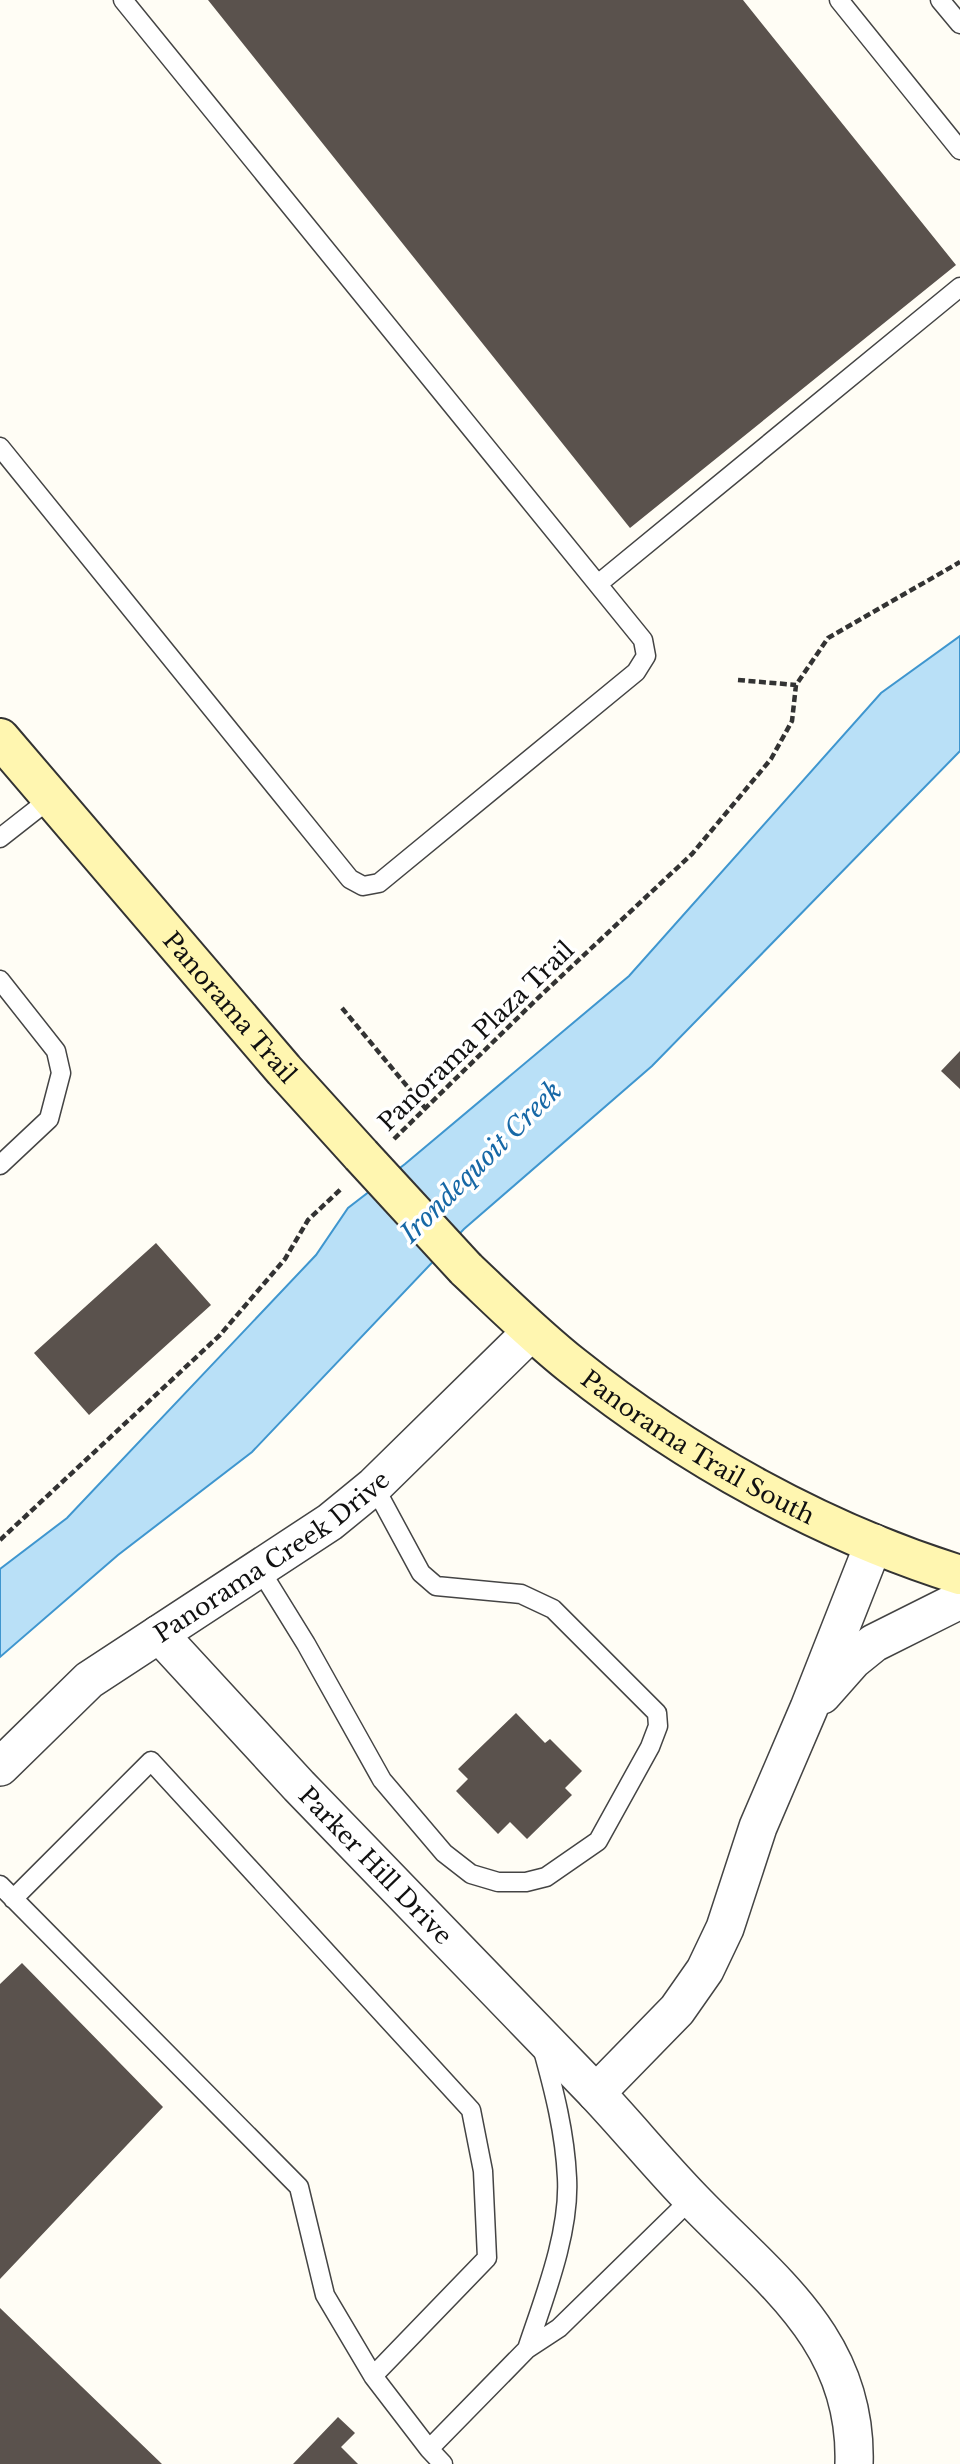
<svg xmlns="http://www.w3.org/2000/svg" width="960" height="2464" font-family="'Libre Baskerville',serif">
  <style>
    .water { fill: #b9e0f7; stroke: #3f96cf; stroke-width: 2 }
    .building { fill: #5a524d }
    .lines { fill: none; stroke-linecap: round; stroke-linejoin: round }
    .lane-casing { stroke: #444; stroke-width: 21 }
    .street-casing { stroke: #444; stroke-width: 40 }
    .secondary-casing { stroke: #333; stroke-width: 42 }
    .path { stroke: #333; stroke-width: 4.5; stroke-dasharray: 7 3.5; stroke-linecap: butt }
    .lane { stroke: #fff; stroke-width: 18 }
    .street { stroke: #fff; stroke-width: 37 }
    .secondary { stroke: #fff6b0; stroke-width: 38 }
    .secondary-bridge-casing { stroke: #333; stroke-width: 42; stroke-linecap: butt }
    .secondary-bridge { stroke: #fff6b0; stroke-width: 38 }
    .labels { text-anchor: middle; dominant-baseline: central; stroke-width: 7; stroke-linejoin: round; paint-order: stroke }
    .street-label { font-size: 24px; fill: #111; stroke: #fff }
    .water-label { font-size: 26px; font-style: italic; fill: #1768a6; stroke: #fff }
  </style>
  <rect width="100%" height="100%" fill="#fffdf5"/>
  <path class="water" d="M960,636V751L652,1066L464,1229L252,1452L118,1555L0,1657V1569L67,1518L316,1255L348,1208L405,1164L629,976L881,693Z"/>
  <path class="building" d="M208,0H743L956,265L630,528Z
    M960,1051V1089L941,1071Z
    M156,1243L211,1305L89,1415L34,1353Z
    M516,1713L545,1743L550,1739L582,1771L565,1788L572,1795L527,1839L510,1822L498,1834L456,1791L468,1779L458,1769Z
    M22,1963L163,2107L0,2279V1984Z
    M0,2308L162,2464H0Z
    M338,2417L355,2433L341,2447L358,2464H293Z"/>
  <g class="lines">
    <defs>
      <path id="lane" d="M839,0L960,150
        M940,0L960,24
        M0,447L350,879L363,886L379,883L636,672L646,656L643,640L123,0
        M598,584L960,287
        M0,838L51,798
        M0,980L56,1051L61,1073L49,1119L0,1165
        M259,1568L306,1644L382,1780L444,1853L471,1874L498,1882H526L546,1877L598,1841L650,1747L658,1726L657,1713L553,1609L521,1594L436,1586L421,1573L374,1486
        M0,1885L299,2187L325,2295L373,2376L429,2449
        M13,1899L151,1761L471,2110L483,2171L487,2258L373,2376
        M527,2349C544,2298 570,2233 567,2178C565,2133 554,2090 542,2047
        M443,2464L429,2449L527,2349L559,2328L691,2199"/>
      <g id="street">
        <path id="s1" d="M159,1634L299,1786L596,2093"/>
        <path d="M822,1695L853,1660L874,1643L960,1600"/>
        <path id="s2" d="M0,1767L89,1680L330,1522L374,1486L532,1331"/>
        <path d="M854,2464C858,2340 770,2280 693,2200C659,2165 629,2128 596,2093L677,2010L705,1970L725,1928L758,1827L809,1708L874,1543"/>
      </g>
      <g id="secondary">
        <path id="s3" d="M0,738L284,1070L361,1155"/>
        <path id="s4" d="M466,1269C501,1302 535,1336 573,1366C686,1456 822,1532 960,1575"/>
      </g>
    </defs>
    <use href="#lane" class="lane-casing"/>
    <use href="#street" class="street-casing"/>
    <use href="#secondary" class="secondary-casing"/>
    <path class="path" d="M738,680L796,685
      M342,1008L426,1109
      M394,1139L538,998L692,854L771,759L792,721L796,685L828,638L960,562
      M0,1540L220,1335L285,1259L308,1220L342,1188"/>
    <use href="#lane" class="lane"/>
    <use href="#street" class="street"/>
    <use href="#secondary" class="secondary"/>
    <defs>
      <path id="secondary-bridge" d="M361,1155L466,1269"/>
    </defs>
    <use href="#secondary-bridge" class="secondary-bridge-casing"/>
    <use href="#secondary-bridge" class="secondary-bridge"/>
  </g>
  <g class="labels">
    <g class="street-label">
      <text stroke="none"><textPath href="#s3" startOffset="354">Panorama Trail</textPath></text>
      <text transform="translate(476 1036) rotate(-44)">Panorama Plaza Trail</text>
      <text stroke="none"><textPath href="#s4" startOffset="294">Panorama Trail South</textPath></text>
      <text stroke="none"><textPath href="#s2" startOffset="345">Panorama Creek Drive</textPath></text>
      <text stroke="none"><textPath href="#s1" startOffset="317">Parker Hill Drive</textPath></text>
    </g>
    <g class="water-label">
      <text transform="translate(481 1162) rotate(-45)">Irondequoit Creek</text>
    </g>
  </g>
</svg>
